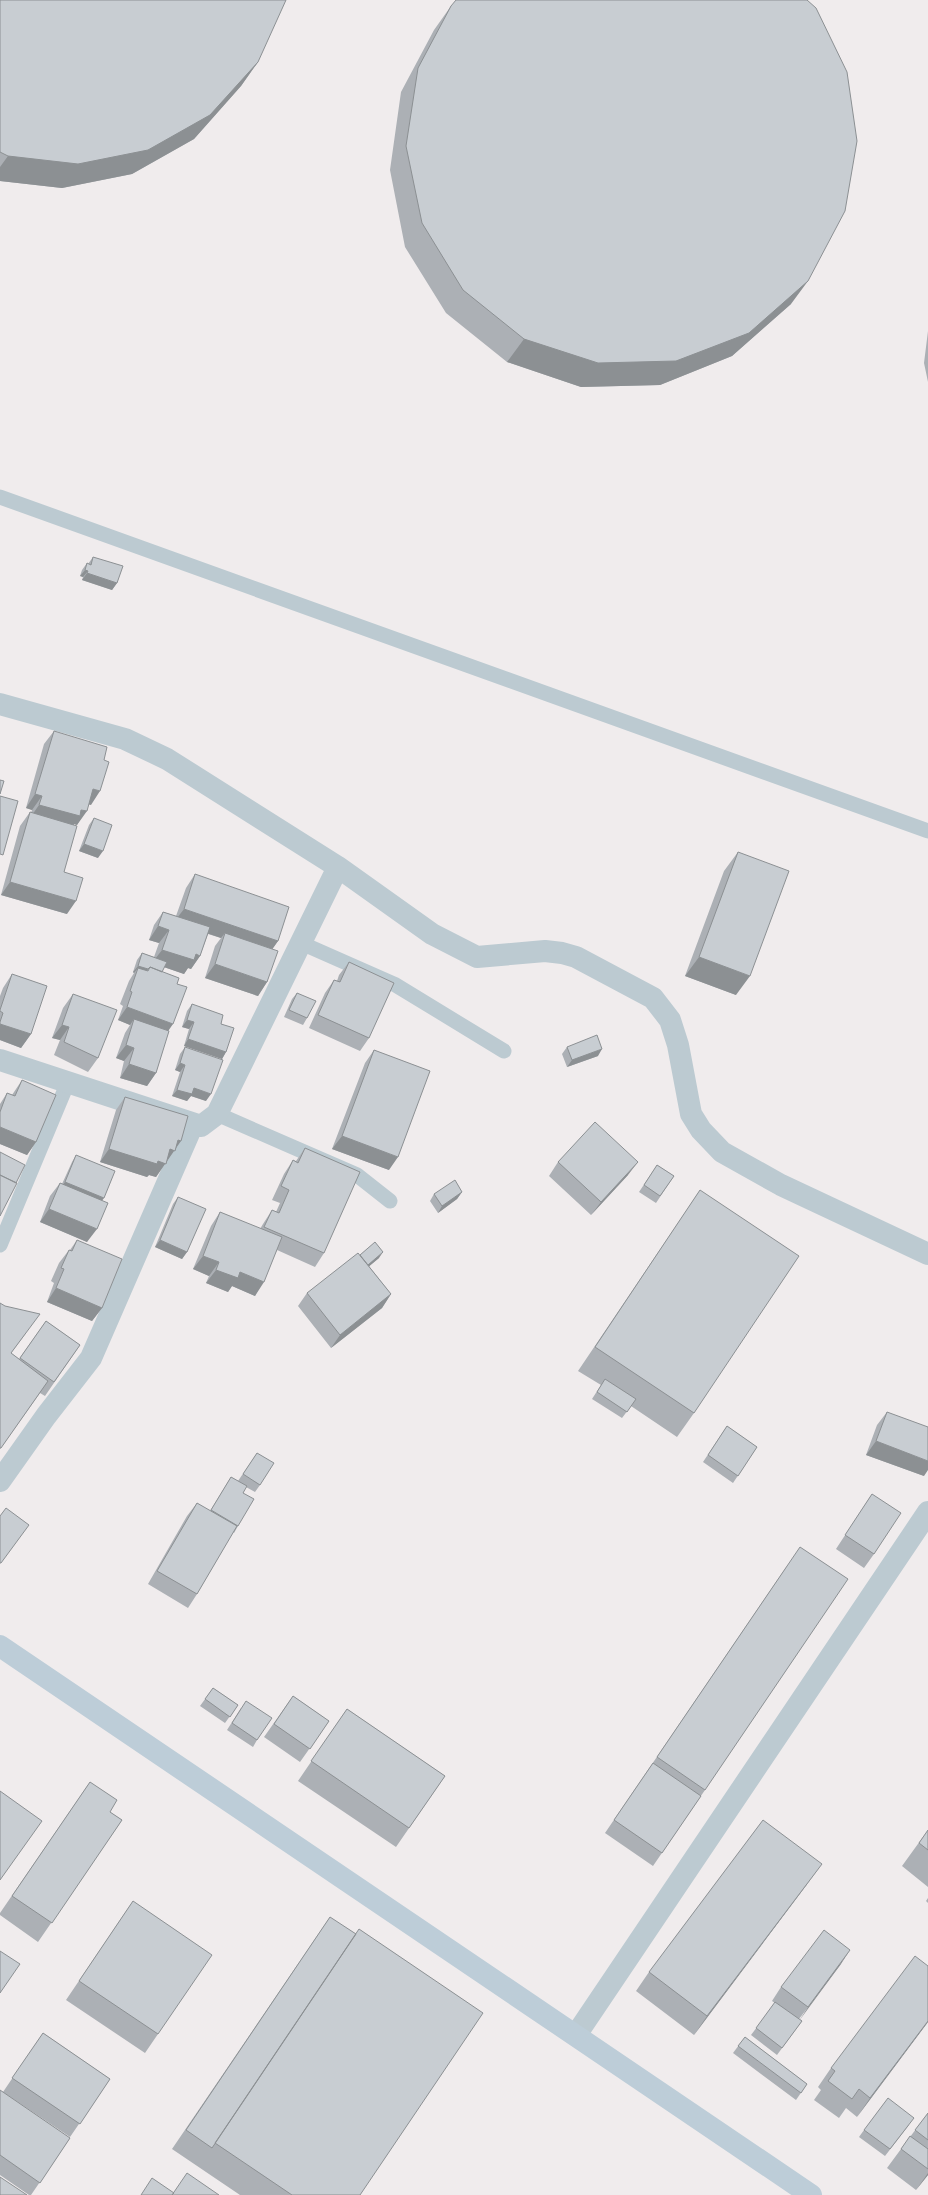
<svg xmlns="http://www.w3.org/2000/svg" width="928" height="2195" font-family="Raleway,sans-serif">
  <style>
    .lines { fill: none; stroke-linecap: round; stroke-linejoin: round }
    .lane { stroke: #bccad1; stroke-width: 15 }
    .street { stroke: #bccad1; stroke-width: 22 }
    .secondary { stroke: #bdcdd8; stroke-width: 22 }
    .wall { fill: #acb0b5 }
    .shaded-wall { fill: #8c9093 }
    .building { fill: #c8cdd2; stroke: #8c9093 }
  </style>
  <rect width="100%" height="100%" fill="#f0eced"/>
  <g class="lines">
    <path class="lane" d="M0,497L928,831
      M301,943L394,984L504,1051
      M217,1114L357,1175L390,1201
      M0,1245L68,1082"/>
    <path class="street" d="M0,704L125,739L167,759L338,867L432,934L477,957L545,951L562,953L576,957L653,998L670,1020L678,1045L691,1114L701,1130L722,1152L781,1185L928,1254
      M0,1060L201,1126L217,1114L338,867
      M0,1481L46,1416L91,1358L193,1124
      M576,2035L928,1512"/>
    <path class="secondary" d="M0,1646L811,2195"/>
  </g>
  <path class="wall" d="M0,0L258,62L241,86L194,139L132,174L62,188L0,181Z
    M451,6L791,304L732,356L660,385L581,387L507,362L446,313L405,247L390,170L401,92L434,30Z
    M928,331V382L924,363Z
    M93,557L117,583L112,590L82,580L83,577L80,576L82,570L87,563L88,564Z
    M54,731L91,805L89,804L77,825L74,824V825L64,872L67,914L1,895L20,826L30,812L31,813L32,810L26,808L44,744Z
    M94,818L98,858L79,851L89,825Z
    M738,852L736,995L685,976L724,871Z
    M195,874L278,941L272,949L267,982L258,996L205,978L215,946L221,938L208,934L200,956L191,969L188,968L184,974L164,967L162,972L177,984L168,1031L156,1073L147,1086L120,1078L124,1061L116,1058L125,1033L130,1025L118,1020L123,1006L120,1004L129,981L134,973L133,972L137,960L142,953L154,957L159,943L149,940L154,925L163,912L176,916L186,888Z
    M349,962L369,1038L360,1051L309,1028L325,993L334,980L337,981L339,975Z
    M12,974L31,1034L21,1048L0,1040V996L3,988Z
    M297,993L307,1018L303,1025L284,1017L292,999Z
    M73,994L98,1058L88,1072L54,1055L60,1040L52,1038L63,1008Z
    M192,1004L226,1052L222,1059L184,1046L189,1029L182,1027L187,1011Z
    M185,1047L206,1101L191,1096L187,1101L172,1096L180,1072L175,1070L180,1054Z
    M567,1047L598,1056L567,1067L562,1054Z
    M374,1050L389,1170L332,1149L365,1063Z
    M22,1080L36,1142L27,1155L0,1144V1104L7,1093L12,1095Z
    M125,1097L175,1149L156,1177L149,1175L147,1177L100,1162L116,1110Z
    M305,1148L324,1253L315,1267L277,1250L255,1296L232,1286L228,1292L206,1283L209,1276L193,1269L211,1226L220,1212L260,1229L263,1224L272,1210L276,1212L280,1203L272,1200L284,1174L293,1160L296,1161Z
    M76,1155L102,1201L87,1242L40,1222L50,1196L60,1183L62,1184L72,1162Z
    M558,1162L628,1175L591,1215L549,1176Z
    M657,1165L674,1176L656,1203L639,1192Z
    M700,1190L694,1413L677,1437L631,1406L622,1418L592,1399L601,1385L578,1371L684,1214Z
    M462,1192L457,1199L438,1213L430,1201L434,1194Z
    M178,1197L187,1252L182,1259L155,1247L173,1204Z
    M77,1240L102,1308L92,1321L47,1302L54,1283L51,1281L59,1263L69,1250H70Z
    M360,1255L379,1258L369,1266L391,1294L382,1308L331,1348L298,1306L307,1293Z
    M0,1303L26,1333L11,1353L19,1359L46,1321L80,1345L45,1396L40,1393L0,1449Z
    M887,1412L924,1476L866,1455L877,1425Z
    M727,1426L757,1447L733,1483L703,1462Z
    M257,1453L260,1485L255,1492L246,1487L243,1493L238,1526L234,1533L233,1532L197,1594L188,1608L148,1584L187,1516L197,1503L210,1511L231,1477L238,1481Z
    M872,1494L874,1554L864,1568L836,1549Z
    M787,1566L705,1790L653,1866L605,1833Z
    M213,1688L238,1705L225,1723L200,1706Z
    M293,1696L329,1721L300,1762L264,1737Z
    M241,1708L257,1740L253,1747L227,1730Z
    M347,1709L445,1776L396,1847L298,1781Z
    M90,1782L110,1812L122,1820L38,1942L0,1915V1913Z
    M928,1830V1887L902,1866Z
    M808,1883L694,2035L636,1991L649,1972Z
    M928,1898V1903L926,1901Z
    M133,1901L158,2034L145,2053L66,2000Z
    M330,1917L360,2195H240L172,2149Z
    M841,1964L799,2019L802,2021L777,2055L751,2035L775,2003L772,2001L781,1987Z
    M928,2022L857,2117L846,2108L839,2118L814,2100L821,2090L818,2087L831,2068Z
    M43,2033L110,2079L70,2137L3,2092Z
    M745,2037L807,2084L796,2100L733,2053Z
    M0,2090L70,2138L31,2195H29L0,2175Z
    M928,2113V2175L916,2190L887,2168L901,2149Z
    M909,2125L885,2156L859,2137L864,2130Z"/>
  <path class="shaded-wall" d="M258,62L241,86L194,139L132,174L62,188L0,181V167L8,156Z
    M808,281L791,304L732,356L660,385L581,387L507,362L524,339Z
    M85,570L88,571L83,577L80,576Z
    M87,573L117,583L112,590L82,580Z
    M93,789L100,791L91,805L84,803Z
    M35,794L42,796L32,810L26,808Z
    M39,805L81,810L87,811L77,825L74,824L70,830L30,818Z
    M84,844L103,851L98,858L79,851Z
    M10,882L76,901L67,914L1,895Z
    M184,909L278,941L269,954L225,933L221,938L174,922Z
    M158,926L169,930L159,943L149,940Z
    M162,950L196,954L200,956L191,969L188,968L184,974L152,963Z
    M699,957L750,976L736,995L685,976Z
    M215,964L267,982L258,996L205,978Z
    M138,966L148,969L144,976L138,968L134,973L133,972Z
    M127,1007L173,1024L164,1037L134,1019L130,1025L118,1020Z
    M187,1020L194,1022L189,1029L182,1027Z
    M0,1024L31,1034L21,1048L0,1040Z
    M62,1025L69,1027L60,1040L52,1038Z
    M188,1039L226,1052L222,1059L184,1046Z
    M126,1045L134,1048L124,1061L116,1058Z
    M602,1049L598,1056L567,1067L572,1060Z
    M180,1063L185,1065L180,1072L175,1070Z
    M129,1064L156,1073L147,1086L120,1078Z
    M194,1088L211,1094L206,1101L191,1096L187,1101L172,1096L177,1090Z
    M0,1127L36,1142L27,1155L0,1144Z
    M342,1136L398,1157L389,1170L332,1149Z
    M178,1140L181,1141L156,1177L149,1175L147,1177L100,1162L109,1149L158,1161L170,1149Z
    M638,1162L628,1175L591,1215L601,1202Z
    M65,1182L104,1198L99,1205L60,1189Z
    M462,1192L457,1199L438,1213L442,1206Z
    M49,1209L97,1229L87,1242L40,1222Z
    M160,1240L187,1252L182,1259L155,1247Z
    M383,1252L379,1258L360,1274L365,1267Z
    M203,1256L219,1262L209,1276L193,1269Z
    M216,1270L240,1272L264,1282L255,1296L232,1286L228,1292L206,1283Z
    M56,1288L102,1308L92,1321L47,1302Z
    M391,1294L382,1308L331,1348L340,1335Z
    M876,1441L928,1461V1470L924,1476L866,1455Z
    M822,1864L808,1883L694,2035L707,2016Z
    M850,1950L841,1964L799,2021L808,2007Z
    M928,2021V2022L857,2117L870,2098Z
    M928,2173V2175L916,2190Z"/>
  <path class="building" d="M0,0H286L258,62L210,115L148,150L78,164L8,156L0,152Z
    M456,0H807L816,8L847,72L857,141L845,211L808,281L749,333L676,361L598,363L524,339L463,290L422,223L406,146L418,68L451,6Z
    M93,557L123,566L117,583L87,573L88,571L85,570L87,563L91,565Z
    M54,731L107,747L104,760L109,762L100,791L93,789L87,811L81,810L80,816L39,805L42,796L35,794Z
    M0,780L4,781L0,794Z
    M0,796L18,801L3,855L0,854Z
    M30,812L77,826L64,872L83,878L76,901L10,882Z
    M94,818L112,825L103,851L84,844Z
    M738,852L789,871L750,976L699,957Z
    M195,874L289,907L278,941L184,909Z
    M163,912L210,927L200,956L196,954L194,960L162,950L169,930L158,926Z
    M225,933L278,951L267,982L215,964Z
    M142,953L167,962L162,972L150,967L148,969L138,966Z
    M349,962L394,983L369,1038L318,1015L334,980L340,982Z
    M150,967L179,978L177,984L187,987L173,1024L127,1007L132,992L130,991L138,968L148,971Z
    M12,974L47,986L31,1034L0,1024V1022L3,1013L0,1011V1010Z
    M297,993L316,1001L307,1018L289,1010Z
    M73,994L117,1010L98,1058L64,1042L69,1027L62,1025Z
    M192,1004L223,1015L221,1024L234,1028L226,1052L188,1039L194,1022L187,1020Z
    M134,1019L169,1031L156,1073L129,1064L134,1048L126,1045Z
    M597,1035L602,1049L572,1060L567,1047Z
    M185,1047L223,1060L211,1094L194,1088L192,1094L177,1090L185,1065L180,1063Z
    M374,1050L430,1071L398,1157L342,1136Z
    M22,1080L56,1095L36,1142L0,1127V1112L7,1093L15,1096Z
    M125,1097L188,1116L181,1141L178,1140L175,1151L170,1149L166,1164L158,1161L157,1164L109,1149Z
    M595,1122L638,1162L601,1202L558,1162Z
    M305,1148L360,1172L324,1253L264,1227L272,1210L279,1213L289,1190L281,1186L293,1160L298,1163Z
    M0,1152L25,1165L16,1183L0,1175Z
    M76,1155L115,1171L104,1198L65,1182Z
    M657,1165L674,1176L660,1196L644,1185Z
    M0,1175L17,1183L0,1216Z
    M455,1180L462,1192L442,1206L434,1194Z
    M60,1183L108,1203L97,1229L49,1209Z
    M700,1190L799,1256L694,1413L595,1347Z
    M178,1197L206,1209L187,1252L160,1240Z
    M220,1212L282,1237L264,1282L240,1272L238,1278L216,1270L219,1262L203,1256Z
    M77,1240L122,1259L102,1308L56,1288L64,1269L61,1268L69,1250L72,1251Z
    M375,1242L383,1252L368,1265L360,1255Z
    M358,1253L391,1294L340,1335L307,1293Z
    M0,1303L5,1306L40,1314L11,1353L48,1381L1,1448H0Z
    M46,1321L80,1345L54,1382L20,1358Z
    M605,1379L636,1399L627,1412L597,1392Z
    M887,1412L928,1427V1461L876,1441Z
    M727,1426L757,1447L738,1476L708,1455Z
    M257,1453L274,1463L260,1485L243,1474Z
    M231,1477L247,1486L243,1493L254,1499L238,1526L211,1510Z
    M872,1494L901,1513L874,1554L845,1535Z
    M197,1503L237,1526L197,1594L157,1571Z
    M6,1508L29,1525L1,1563H0V1516Z
    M800,1547L848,1579L705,1790L657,1757Z
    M213,1688L238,1705L230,1717L205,1699Z
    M293,1696L329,1721L310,1749L274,1724Z
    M246,1701L272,1718L257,1740L232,1723Z
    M347,1709L445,1776L409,1828L311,1761Z
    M653,1763L701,1796L662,1853L614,1820Z
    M90,1782L117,1800L110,1812L122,1820L52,1923L12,1896Z
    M0,1791L42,1821L0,1880Z
    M763,1820L822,1864L707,2016L649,1972Z
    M928,1830V1850L919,1843Z
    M133,1901L212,1955L158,2034L79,1981Z
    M330,1917L356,1934L212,2148L186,2130Z
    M359,1929L483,2013L360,2195H292L215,2143Z
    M824,1930L850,1950L808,2007L781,1987Z
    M0,1951L20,1964L0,1993Z
    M915,1956L928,1966V2021L870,2098L859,2089L852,2099L828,2081L835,2071L831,2068Z
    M775,2002L802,2021L782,2048L756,2028Z
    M43,2033L110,2079L80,2124L12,2078Z
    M745,2037L807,2084L801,2093L738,2046Z
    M0,2090L70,2138L40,2183L0,2155Z
    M888,2098L914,2118L890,2149L864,2130Z
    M928,2113V2140L915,2130Z
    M910,2136L928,2149V2148V2169L901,2149Z
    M187,2173L219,2195H172Z
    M0,2177L27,2195H0Z
    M152,2178L174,2193L172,2195H141Z"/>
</svg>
